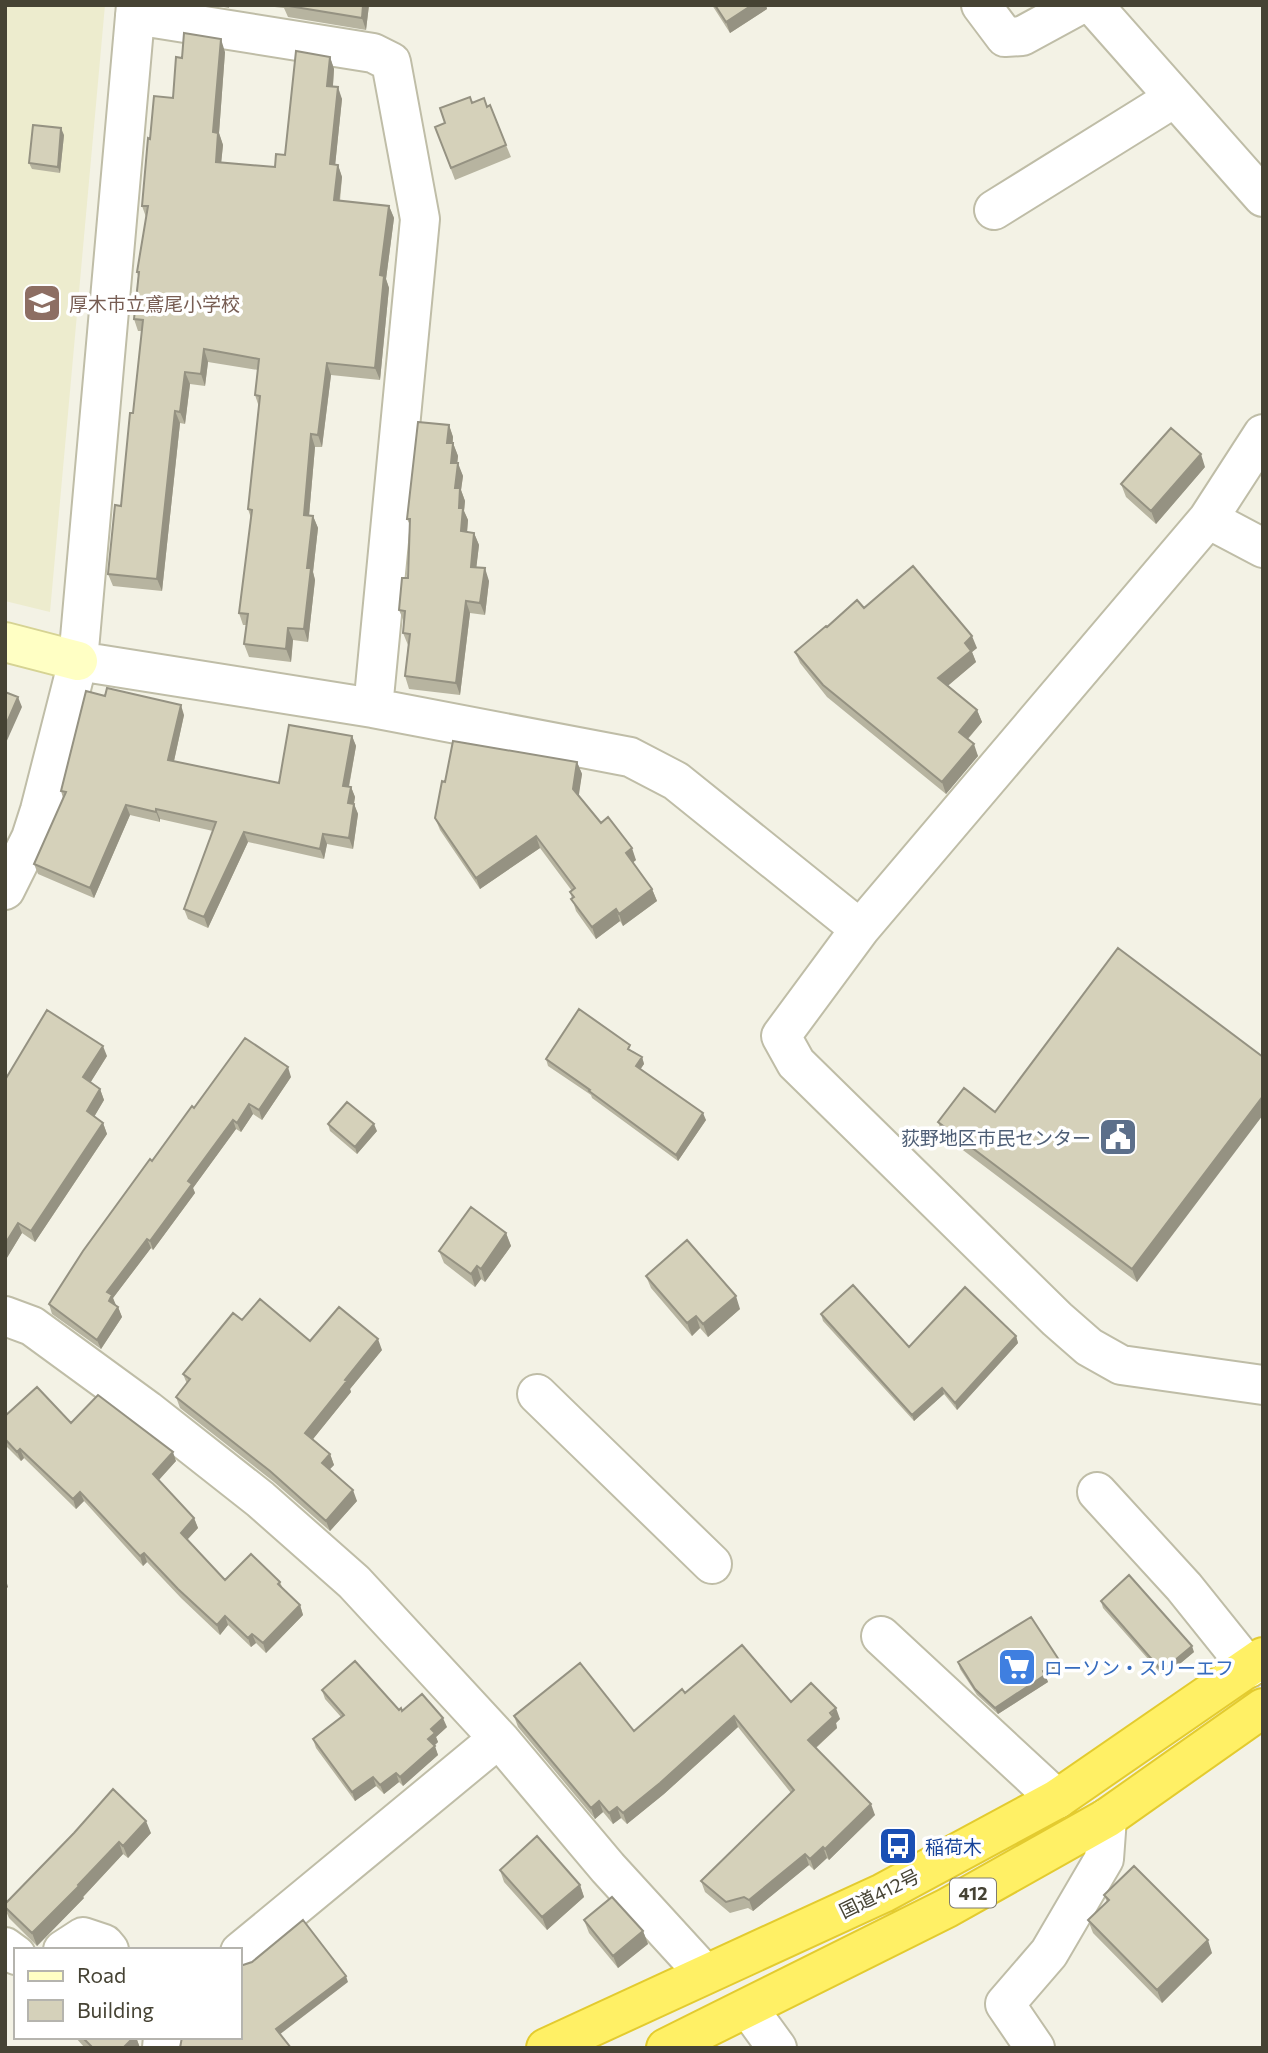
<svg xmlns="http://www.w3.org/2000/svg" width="1268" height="2053" font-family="Commissioner,'Noto Sans JP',sans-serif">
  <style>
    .education { fill: #edecce }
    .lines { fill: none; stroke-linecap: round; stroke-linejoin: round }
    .street-casing { stroke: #bfbda7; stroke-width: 42 }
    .secondary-casing { stroke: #d6d393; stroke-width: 42 }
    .highway-casing { stroke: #e3cb2f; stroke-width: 42 }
    .street { stroke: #fff; stroke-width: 38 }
    .secondary { stroke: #ffffc4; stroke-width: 38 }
    .highway { stroke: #fff065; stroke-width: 38 }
    .wall { fill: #b7b4a0 }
    .shaded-wall { fill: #959282 }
    .building { fill: #d5d1ba; stroke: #959282; stroke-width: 2 }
    .labels { text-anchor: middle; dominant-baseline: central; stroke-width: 7; stroke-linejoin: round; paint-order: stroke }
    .shield { fill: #fff; stroke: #7e7b71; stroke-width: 2 }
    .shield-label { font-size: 18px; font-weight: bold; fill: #464334 }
    .education-label { font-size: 19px; fill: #785e54; stroke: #fff; text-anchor: start }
    .service-label { font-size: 19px; fill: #4e5e75; stroke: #fff; text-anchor: end }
    .shop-label { font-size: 19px; fill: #366cbe; stroke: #fff; text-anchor: start }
    .transit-label { font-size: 19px; fill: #164399; stroke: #fff; text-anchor: start }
    .street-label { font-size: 19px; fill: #464334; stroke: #fff }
  </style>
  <rect width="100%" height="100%" fill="#f3f2e5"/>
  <path class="education" d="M5,5H105L50,612L5,601Z"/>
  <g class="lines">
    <defs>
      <path id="street" d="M981,5L1005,37L1022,36L1079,5
        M1093,5L1263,197
        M135,15L373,53L391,62L420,219L373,708
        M994,210L1174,98
        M1263,434L1208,519L860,929L781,1036L796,1063L1057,1319L1089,1347L1121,1365L1263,1385
        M1208,519L1263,548
        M78,661L373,708L630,757L676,781L860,929
        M5,890L31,838L40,810L78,661L136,5
        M5,1316L32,1326L147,1410L260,1499L354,1582L501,1741L608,1868L705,1974
        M537,1394L712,1564
        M1097,1492L1184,1587L1249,1668
        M881,1636L1057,1799
        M5,1947L16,1955
        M63,1950L83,1937L104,1944L109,1950
        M240,1952L493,1743L501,1741
        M748,2008L777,2048
        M162,2048L163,2037
        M1035,2048L1005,2004L1049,1953L1104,1859L1107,1818"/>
      <path id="secondary" d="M5,642L78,661"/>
      <path id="highway" d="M546,2048L883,1893L1057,1799L1263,1657
        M666,2048L947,1908L1107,1818L1263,1708"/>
    </defs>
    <use href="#street" class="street-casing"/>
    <use href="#secondary" class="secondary-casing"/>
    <use href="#highway" class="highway-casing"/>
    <use href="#street" class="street"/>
    <use href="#secondary" class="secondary"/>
    <use href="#highway" class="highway"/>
  </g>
  <path class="wall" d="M213,5H229V8Z
    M256,5H369L366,30L288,17L284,8Z
    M712,5H766L767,9L730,33Z
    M225,52L219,133L223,145L221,163L275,167L285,155L330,57L334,69L333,86L342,99L335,165H338L342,177L340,201L389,206L394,218L386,279L389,288L380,380L331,375L322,447H315L309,516H313L318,528L313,572L315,580L308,642L293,640L291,662L249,657L244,644L246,625H243L239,613L251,518L248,509L259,407L255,395L258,370L208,362L205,386L190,384L185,424L180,423L162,591L113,586L108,574L121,506L133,413L142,331H138L134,319L138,276L137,272L146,217L142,206L150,139L173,98L182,58Z
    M472,103L487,107L506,145L511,157L455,180L435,127L445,123Z
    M64,135L60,173L32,169L29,163Z
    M449,425L453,437V443L458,456L457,463L463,476L461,490L465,501L464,511L468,520L467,532L474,533L479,545L476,568L489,581L485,615L470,613L460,695L409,689L405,676L408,645L403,633L404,622L399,610L408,578L410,525L407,519Z
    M1205,467L1156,524L1126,497L1121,484Z
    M864,608L977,648L972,652L976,662L948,685L977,710L982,722L968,739L978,756L946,794L827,697L800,663L795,652L827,627Z
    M105,696L184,715L174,761L279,783L352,736L356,746L349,787H351L355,797L354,804L358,814L353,849L327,844L324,859L248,842L208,928L188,919L184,909L213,831L160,819V822L130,815L94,898L38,874L34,864L63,798L61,791Z
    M577,762L582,774L578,796L601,823L636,860L633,862L652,889L657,901L623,926L620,921L596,939L576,911L570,892L572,891L540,848L480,889L440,830L435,818L445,782Z
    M633,1051L642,1057L644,1064L640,1069L706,1120L678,1161L592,1098L591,1095L548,1066L546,1059Z
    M107,1056L90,1083L100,1089L104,1100L94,1117L103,1123L107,1134L35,1242L22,1233L5,1261V1080Z
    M1263,1057L1137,1282L943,1135L938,1122L995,1112Z
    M291,1077L262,1120L253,1114L241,1132L236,1129L193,1188L195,1193L153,1250L151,1248L113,1298L115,1305L118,1307L122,1317L101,1349L52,1314L49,1304L152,1161L194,1108Z
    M328,1124L377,1131L357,1154L330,1131Z
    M506,1233L511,1246L485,1282L481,1279L475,1287L444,1263L439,1251Z
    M646,1276L740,1309L708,1337L700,1328L692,1336L651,1288Z
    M821,1314L909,1347L1016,1336L1018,1343L957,1410L944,1394L914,1421L823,1321Z
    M242,1320L310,1341L382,1350L350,1389L351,1392L313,1439L330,1454L334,1465L329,1470L357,1501L330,1531L274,1482L180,1408L176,1397L187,1384L183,1374Z
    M5,1416L71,1423L176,1461L159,1480L194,1518L198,1528L187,1540L225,1580L280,1582L283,1589L300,1605L303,1615L266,1653L256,1643L251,1647L228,1625L220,1635L181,1598L147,1562L143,1566L84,1501L76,1509L24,1458L21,1461L5,1445Z
    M1101,1601L1194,1652L1164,1677L1103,1608Z
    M958,1662L1062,1666L1046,1677L1048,1682L998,1714L977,1695L960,1669Z
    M322,1690L402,1711L447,1727L436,1737L438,1742L434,1745L438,1755L403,1786L399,1782L384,1794L376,1786L355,1801L316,1748L313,1739L341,1717L325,1699Z
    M685,1693L791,1702L840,1719L836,1723L837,1728L816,1748L875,1815L829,1860L827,1858L814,1870L809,1865L753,1911L748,1908L730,1913L705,1892L701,1881L791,1793L738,1727L664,1794L627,1824L621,1818L613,1824L603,1812L595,1819L518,1727L514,1716L634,1731Z
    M74,1833H151L128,1858L123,1854L83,1897L84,1898L37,1946L9,1918L5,1909V1904Z
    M500,1870L580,1885L584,1897L547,1930L504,1882Z
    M1104,1895L1212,1953L1162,2003L1093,1933L1088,1920L1107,1902Z
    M584,1920L643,1931L648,1944L618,1968L589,1933Z
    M75,2037H136L140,2048H85Z"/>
  <path class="shaded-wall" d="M363,5H369L366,30L362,18Z
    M752,5H766L767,9L730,33L726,22Z
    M221,39L225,52L219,133L223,145L220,174L216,162L213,132Z
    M330,57L334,69L332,98L327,86Z
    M338,87L342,99L334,176L330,164Z
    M61,128L64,135L60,173L58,167Z
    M338,165L342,177L338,212L334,200Z
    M389,206L394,218L386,279L389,288L380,380L375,368L380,275Z
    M204,349L208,362L205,386L201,374Z
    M327,363L331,375L322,447L318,435Z
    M185,372L190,384L185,424L180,412Z
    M175,411L180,423L162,591L157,579Z
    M449,425L453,437L451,455L447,443Z
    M311,434L315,447L308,527L304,515Z
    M453,443L458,456L456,475L451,463Z
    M1201,454L1205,467L1156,524L1151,511Z
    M458,463L463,476L461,490L465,501L464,511L468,520L466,544L461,531L459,508L455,488Z
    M313,516L318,528L313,572L315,580L308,642L304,629L307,568Z
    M474,533L479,545L475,579L471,567Z
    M485,568L489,581L485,615L480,603Z
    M466,601L470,613L460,695L456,683Z
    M288,628L293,640L291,662L286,649Z
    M972,636L977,648L972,652L976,662L943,690L938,678L965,643Z
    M18,697L22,707L5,745V727Z
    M181,705L184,715L172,770L168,760Z
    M977,710L982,722L963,744L959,732Z
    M352,736L356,746L347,796L343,786Z
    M974,744L978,756L946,794L942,782Z
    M577,762L582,774L578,801L573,789Z
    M351,787L355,797L352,814L348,803Z
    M354,804L358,814L353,849L349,838Z
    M126,805L130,815L94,898L90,888Z
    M156,809L160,819V822L156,812Z
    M244,832L248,842L208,928L204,917Z
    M323,834L327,844L324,859L320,849Z
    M536,836L540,848L480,889L476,878Z
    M632,848L636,860L630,865L626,853Z
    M652,889L657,901L623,926L619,914Z
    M616,909L620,921L596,939L592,927Z
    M103,1046L107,1056L87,1088L83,1077Z
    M642,1057L644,1064L638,1073L636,1066Z
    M288,1067L291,1077L262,1120L259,1110Z
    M100,1089L104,1100L91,1122L87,1111Z
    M1263,1096V1115L1137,1282L1132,1269Z
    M249,1104L253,1114L241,1132L237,1123Z
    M703,1113L706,1120L678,1161L676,1155Z
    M233,1120L236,1129L193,1188L195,1193L153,1250L150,1241L188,1181Z
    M103,1123L107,1134L35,1242L31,1231Z
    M374,1124L377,1131L357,1154L355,1147Z
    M18,1223L22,1233L5,1261V1244Z
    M506,1233L511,1246L485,1282L481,1269Z
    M147,1239L151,1248L113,1298L116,1305L112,1310L107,1292Z
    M477,1266L481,1279L475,1287L471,1274Z
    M736,1296L740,1309L708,1337L703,1324Z
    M118,1307L122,1317L101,1349L97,1340Z
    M696,1316L700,1328L692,1336L687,1323Z
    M1016,1336L1018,1343L957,1410L955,1403Z
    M378,1339L382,1350L350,1389L351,1392L309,1444L305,1433L345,1380Z
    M942,1388L944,1394L914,1421L912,1415Z
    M20,1449L24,1458L21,1461L17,1452Z
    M173,1452L176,1461L156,1483L153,1474Z
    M330,1454L334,1465L325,1474L322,1463Z
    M353,1490L357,1501L330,1531L326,1521Z
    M80,1492L84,1501L76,1509L73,1499Z
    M194,1518L198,1528L184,1543L181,1533Z
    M144,1553L147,1562L143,1566L140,1556Z
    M5,1574L7,1579L6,1580L8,1587L5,1590Z
    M300,1605L303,1615L266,1653L263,1643Z
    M225,1616L228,1625L220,1635L217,1625Z
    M252,1634L256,1643L251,1647L248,1638Z
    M1192,1646L1194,1652L1164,1677L1162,1671Z
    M1059,1660L1062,1666L1046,1677L1048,1682L998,1714L995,1708L1043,1671Z
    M836,1708L840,1719L836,1723L837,1728L812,1751L808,1740Z
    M734,1716L738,1727L664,1794L627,1824L623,1813Z
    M443,1718L447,1727L436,1737L438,1742L432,1748L428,1739L431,1729Z
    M435,1746L438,1755L403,1786L400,1777Z
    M396,1773L399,1782L384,1794L380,1785Z
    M373,1777L376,1786L355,1801L352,1792Z
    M599,1801L603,1812L595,1819L591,1808Z
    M871,1804L875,1815L829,1860L825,1849Z
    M617,1807L621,1818L613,1824L609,1813Z
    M146,1821L151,1833L128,1858L123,1846Z
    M119,1842L123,1854L83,1897L84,1898L37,1946L32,1933Z
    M823,1847L827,1858L814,1870L810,1859Z
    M805,1854L809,1865L753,1911L749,1900Z
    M580,1885L584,1897L547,1930L542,1917Z
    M643,1931L648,1944L618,1968L613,1956Z
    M1208,1940L1212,1953L1162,2003L1157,1990Z
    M346,1976L348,1982L279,2035L276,2029Z
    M134,2037H136L140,2048H123Z"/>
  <path class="building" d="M283,5H363L362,18Z
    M715,5H752L726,22Z
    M184,33L221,39L213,132L218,133L216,162L275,167L276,154L285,155L296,51L330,57L327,86L338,87L330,164L338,165L334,200L389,206L380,275L384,276L375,368L327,363L318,435L311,434L304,515L313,516L307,568H311L304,629L288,628L286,649L244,644L248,614L239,613L252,510L248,509L260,396L255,395L259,359L204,349L201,374L185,372L180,412L175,411L157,579L108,574L115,505L121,506L130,413H133L143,320L134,319L139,272H137L148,206H142L148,138L150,139L154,96L173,98L176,57L182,58Z
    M470,97L472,103L484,98L487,107L490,105L506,145L451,168L435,127L445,123L440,108Z
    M33,125L61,128L58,167L29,163Z
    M418,422L449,425L447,443H453L451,463H458L455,488H460L459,508H463L461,531L474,533L471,567L485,568L480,603L466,601L456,683L405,676L410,634L403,633L405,611L399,610L402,578H408L410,519H407Z
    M1171,428L1201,454L1151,511L1121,484Z
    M913,566L972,636L965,643L971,651L938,678L977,710L959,732L974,744L942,782L823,685L795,652L826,626L827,627L857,600L864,608Z
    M107,688L181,705L168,760L279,783L289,725L352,736L343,786L351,787L348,803L354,804L349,838L323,834L320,849L244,832L204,917L184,909L216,822L156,809V812L126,805L90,888L34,864L66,792L61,791L86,691L105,696Z
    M5,692L18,697L5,727Z
    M453,741L577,762L573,789L601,823L608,817L632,848L626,853L652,889L619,914L616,909L592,927L571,899L574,897L570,892L575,888L536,836L476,878L435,818L442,781L445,782Z
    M1118,948L1263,1057V1096L1132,1269L938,1122L964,1088L995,1112Z
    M579,1009L630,1045L628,1049L642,1057L636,1066L703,1113L676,1155L589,1091L590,1090L546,1059Z
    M47,1010L103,1046L83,1077L100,1089L87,1111L103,1123L31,1231L18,1223L5,1244V1080Z
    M245,1038L288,1067L259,1110L249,1104L237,1123L233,1120L188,1181L192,1184L150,1241L147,1239L107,1292L112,1295L109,1301L118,1307L97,1340L49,1304L83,1251L150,1159L152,1161L192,1106L194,1108Z
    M347,1102L374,1124L355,1147L328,1124Z
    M471,1207L506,1233L481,1269L477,1266L471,1274L439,1251Z
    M687,1240L736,1296L703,1324L696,1316L687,1323L646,1276Z
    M853,1285L909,1347L965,1287L1016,1336L955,1403L942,1388L912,1415L821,1314Z
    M260,1299L310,1341L339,1307L378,1339L345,1380L347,1381L305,1433L330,1454L322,1463L353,1490L326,1521L270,1471L176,1397L190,1379L183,1374L233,1313L242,1320Z
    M37,1387L71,1423L98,1395L173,1452L153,1474L194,1518L181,1533L225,1580L251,1554L280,1582L278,1584L300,1605L263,1643L252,1634L248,1638L225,1616L217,1625L178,1589L144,1553L140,1556L80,1492L73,1499L20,1449L17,1452L5,1439V1416Z
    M1129,1575L1192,1646L1162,1671L1101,1601Z
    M1031,1617L1059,1660L1043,1671L1045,1675L995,1708L975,1689L958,1662Z
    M742,1645L791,1702L811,1683L836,1708L830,1713L833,1717L808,1740L871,1804L825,1849L823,1847L810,1859L805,1854L749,1900L744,1897L726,1902L701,1881L794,1790L734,1716L660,1783L623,1813L617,1807L609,1813L599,1801L591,1808L514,1716L580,1663L634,1731L682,1689L685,1693Z
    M355,1661L399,1710L401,1708L402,1711L422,1694L443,1718L431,1729L435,1733L428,1739L435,1746L400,1777L396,1773L380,1785L373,1777L352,1792L313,1739L344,1715L322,1690Z
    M113,1789L146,1821L123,1846L119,1842L78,1885L79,1886L32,1933L5,1907V1904L74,1833Z
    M537,1836L580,1885L542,1917L500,1870Z
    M1134,1866L1208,1940L1157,1990L1088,1920L1109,1900L1104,1895Z
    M612,1897L643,1931L613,1956L584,1920Z
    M303,1920L346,1976L276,2029L291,2048H180L182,2037H240V1966L252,1962Z
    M82,2037H134L123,2048H93Z"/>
  <defs>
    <symbol id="school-square" viewBox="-11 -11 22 22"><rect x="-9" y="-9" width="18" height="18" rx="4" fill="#8d6e63" stroke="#fff"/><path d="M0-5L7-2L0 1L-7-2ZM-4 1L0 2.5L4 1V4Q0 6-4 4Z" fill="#fff"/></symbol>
    <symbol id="civic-square" viewBox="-11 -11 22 22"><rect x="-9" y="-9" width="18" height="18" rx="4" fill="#5c6f8a" stroke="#fff"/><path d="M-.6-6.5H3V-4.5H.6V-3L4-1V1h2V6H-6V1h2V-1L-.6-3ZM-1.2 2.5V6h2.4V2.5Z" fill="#fff"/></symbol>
    <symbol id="supermarket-square" viewBox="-11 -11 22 22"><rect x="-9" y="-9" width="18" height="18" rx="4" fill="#3f7fe0" stroke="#fff"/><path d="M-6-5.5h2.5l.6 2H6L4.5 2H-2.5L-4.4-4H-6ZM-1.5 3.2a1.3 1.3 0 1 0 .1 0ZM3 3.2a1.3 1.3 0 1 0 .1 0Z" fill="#fff"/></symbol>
    <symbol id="bus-square" viewBox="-11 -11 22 22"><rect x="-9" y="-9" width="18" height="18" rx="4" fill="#1a4fb4" stroke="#fff"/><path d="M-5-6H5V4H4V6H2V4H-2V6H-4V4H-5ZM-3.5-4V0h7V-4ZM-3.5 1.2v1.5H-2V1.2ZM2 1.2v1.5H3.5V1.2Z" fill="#fff"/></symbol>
  </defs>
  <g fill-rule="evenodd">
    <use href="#school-square" x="20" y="281" width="44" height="44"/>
    <use href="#civic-square" x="1096" y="1115" width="44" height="44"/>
    <use href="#supermarket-square" x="995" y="1645" width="44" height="44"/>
    <use href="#bus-square" x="876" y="1824" width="44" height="44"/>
  </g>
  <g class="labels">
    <rect class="shield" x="950" y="1878.5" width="46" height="29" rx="5"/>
    <g class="shield-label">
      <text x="973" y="1893">412</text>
    </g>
    <g class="education-label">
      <text x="69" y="303">厚木市立鳶尾小学校</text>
    </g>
    <g class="service-label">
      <text x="1091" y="1137">荻野地区市民センター</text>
    </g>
    <g class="shop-label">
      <text x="1044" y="1667">ローソン・スリーエフ</text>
    </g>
    <g class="transit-label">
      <text x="925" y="1846">稲荷木</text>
    </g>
    <g class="street-label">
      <text transform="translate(879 1893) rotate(-26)">国道412号</text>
    </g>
  </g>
  <rect width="1268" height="2053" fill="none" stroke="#464334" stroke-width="14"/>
  <rect x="14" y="1948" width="228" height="91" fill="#ffffff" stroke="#b5b4ae" stroke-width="2"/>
  <rect x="28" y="1971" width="35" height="10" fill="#ffffc4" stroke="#b5b4ae" stroke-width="2"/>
  <text x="77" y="1983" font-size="21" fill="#464334">Road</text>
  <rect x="28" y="2000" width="35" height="21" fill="#d5d1ba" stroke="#b5b4ae" stroke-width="2"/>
  <text x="77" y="2018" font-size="21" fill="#464334">Building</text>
</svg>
